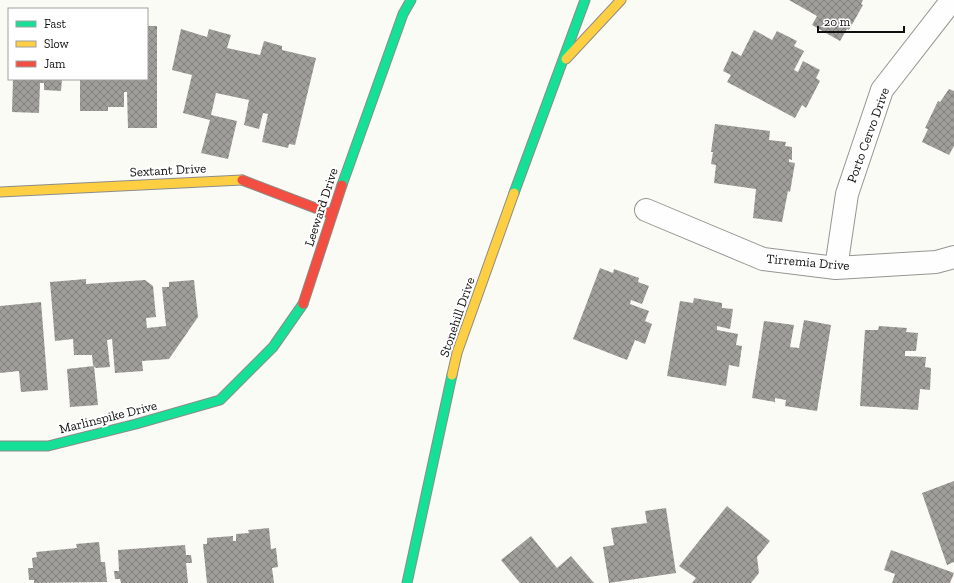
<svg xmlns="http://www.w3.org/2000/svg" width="954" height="583" font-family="'Zilla Slab',serif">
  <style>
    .building { fill: url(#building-cross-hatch) }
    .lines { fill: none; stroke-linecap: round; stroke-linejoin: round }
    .street-casing { stroke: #959593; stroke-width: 24 }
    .fast-casing { stroke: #8c8c89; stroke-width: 11 }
    .slow-casing { stroke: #8c8c89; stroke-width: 11 }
    .jam-casing { stroke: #8c8c89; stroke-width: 11 }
    .street { stroke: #fefefe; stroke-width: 22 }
    .fast { stroke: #16e098; stroke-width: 9 }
    .slow { stroke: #ffcf43; stroke-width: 9 }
    .jam { stroke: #f24e42; stroke-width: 9 }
    .labels { text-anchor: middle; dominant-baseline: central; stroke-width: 4; stroke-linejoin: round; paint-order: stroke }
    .street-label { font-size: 13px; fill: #0f0f0f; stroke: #fff }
  </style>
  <defs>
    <pattern id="building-cross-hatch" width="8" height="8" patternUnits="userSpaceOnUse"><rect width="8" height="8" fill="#9f9e9a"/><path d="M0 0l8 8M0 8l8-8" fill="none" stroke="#807f7c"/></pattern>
  </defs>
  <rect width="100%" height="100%" fill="#fbfbf5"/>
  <path class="building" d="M789,0H863L861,4L863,5L849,30L847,29L840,41L812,25L817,16Z
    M147,26H157V128H128L127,92H124V107H108V111H80V79H147Z
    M181,29L207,37L209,29L231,35L227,48L260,55L264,41L282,46V50L316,58L295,145L289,144L288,148L262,142L268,114L263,113L259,129L244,125L249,100L216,93L211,115L237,121L228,159L201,153L210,120L183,113L192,75L172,70Z
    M754,30L772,40L777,31L797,41L794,46L804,51L794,70L798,72L803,61L820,70L816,78L820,81L806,108L802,105L795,118L727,82L731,75L723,71L732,51L741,56Z
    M13,79H62L61,91L44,90V83H40L39,113L12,112Z
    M949,89L954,91V146L949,155L922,142L928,129L925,128L938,101L940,102Z
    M715,124L770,131L769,140L786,142L785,146L792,147V160L789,159V162L795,163L790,192L788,191L782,222L753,218L756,189L714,183L716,165L711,164L713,152H711Z
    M600,268L613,273L614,269L639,278L638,282L649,286L642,304L631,300L630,304L649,311L645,321L652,324L645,344L635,340L627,360L573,339Z
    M86,279V284L145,280L153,286L156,317L146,318L147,328L166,326L162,287H169V282L194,280L198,317L169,359L142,361L143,371L115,373L112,339L107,340L110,367L96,368L93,365L92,355H74L73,339L55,341L50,282Z
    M694,298L722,303V308L733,309L730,329L717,326V330L738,334L736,345L742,346L739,367L729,365L726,386L667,376L680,301L693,303Z
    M41,302L48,390L21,392L19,371L0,373V306Z
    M804,320L831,325L817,411L785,406L786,400L775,398V402L752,398L764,321L794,325L790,347L799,348Z
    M879,326L907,328L906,332L918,333L916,351H905V356L926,357L925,367L931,368L930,390L920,389L918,410L860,406L865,330H878Z
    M94,366L98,405L70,407L67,369Z
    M954,481V562L947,565L922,493Z
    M727,506L770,541L757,557L759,573L751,583H692L696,578L679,566Z
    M666,508L676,573L609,583L603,547L614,545L611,528L647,523L645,511Z
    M269,528L271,549L276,548L278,567L272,568L274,583H207L203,544H207V538L233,536V541H236V534L249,533L248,530Z
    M531,536L557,568L571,556L594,583H520L501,560Z
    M99,542L101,562H105L107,582L34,583V580H29L28,568H33L32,558L37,557L36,552L77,548L76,544Z
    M185,545L186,555H191L192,563H186L188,583H121L120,579H115L114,571H119L118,550Z
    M891,550L954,573L950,583H892L895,574L884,570Z"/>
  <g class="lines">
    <defs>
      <path id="street" d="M646,210L763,259L836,268L936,262L954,257
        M836,268L847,194L882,90L952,0"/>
      <path id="fast" d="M342,185L403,14L411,0
        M514,193L585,0
        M0,446H48L136,424L220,400L273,347L303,304
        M407,583L452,375"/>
      <path id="slow" d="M566,59L621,0
        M0,192L242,180
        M452,375L457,353L514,193"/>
      <path id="jam" d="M242,180L331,214
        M303,304L342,185"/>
    </defs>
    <use href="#street" class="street-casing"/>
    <use href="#fast" class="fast-casing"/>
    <use href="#slow" class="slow-casing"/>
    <use href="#jam" class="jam-casing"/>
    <use href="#street" class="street"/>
    <use href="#fast" class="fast"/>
    <use href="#slow" class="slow"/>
    <use href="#jam" class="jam"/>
  </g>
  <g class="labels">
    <g class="street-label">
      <text transform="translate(868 135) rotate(-70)">Porto Cervo Drive</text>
      <text transform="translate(168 170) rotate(-3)">Sextant Drive</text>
      <text transform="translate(321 207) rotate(-72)">Leeward Drive</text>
      <text transform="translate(808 262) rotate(5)">Tirremia Drive</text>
      <text transform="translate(457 317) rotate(-71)">Stonehill Drive</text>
      <text transform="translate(108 417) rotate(-14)">Marlinspike Drive</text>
    </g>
  </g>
  <rect x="8" y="8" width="140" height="72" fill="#ffffff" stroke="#9f9f9f"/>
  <rect x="16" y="21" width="20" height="6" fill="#16e098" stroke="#9f9f9f"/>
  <text x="44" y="28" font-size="12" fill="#0f0f0f">Fast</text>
  <rect x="16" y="41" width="20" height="6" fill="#ffcf43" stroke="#9f9f9f"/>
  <text x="44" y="48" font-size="12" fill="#0f0f0f">Slow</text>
  <rect x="16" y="61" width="20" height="6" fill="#f24e42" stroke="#9f9f9f"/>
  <text x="44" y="68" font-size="12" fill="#0f0f0f">Jam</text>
  <path d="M818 26v6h86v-6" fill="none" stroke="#0f0f0f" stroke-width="2"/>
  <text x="824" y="26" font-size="12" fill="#0f0f0f" stroke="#ffffff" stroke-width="3" paint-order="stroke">20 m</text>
</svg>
